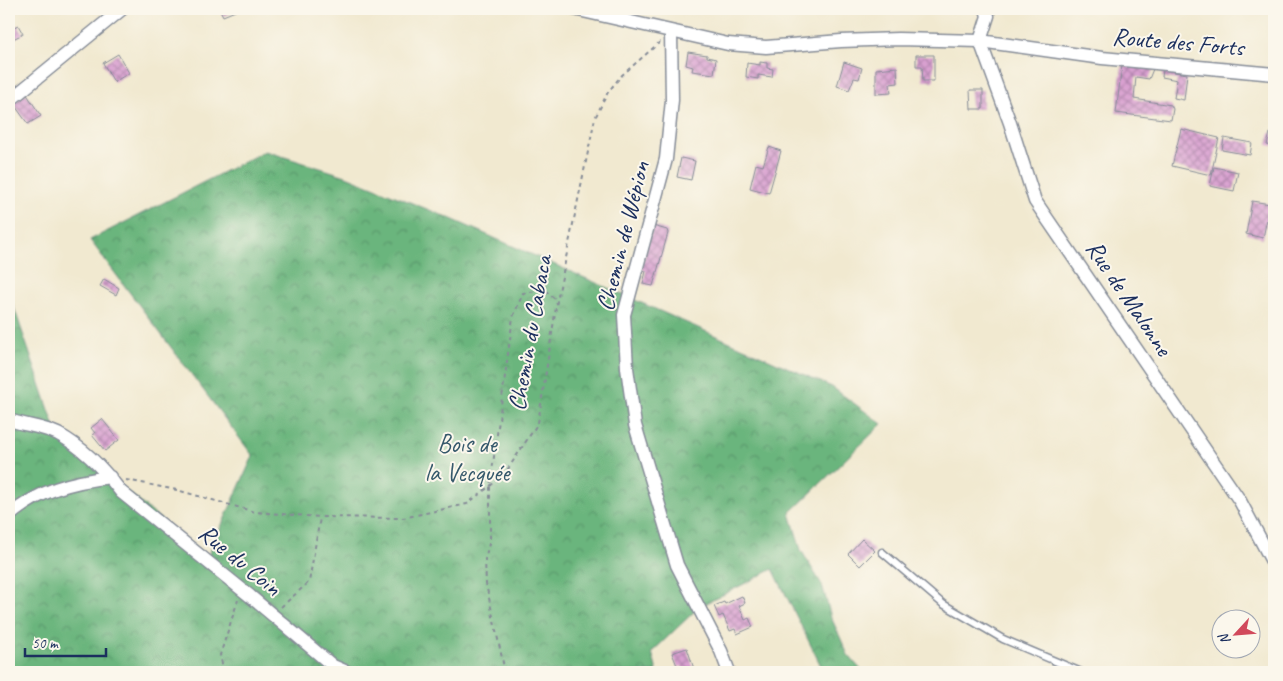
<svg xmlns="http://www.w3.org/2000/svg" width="1283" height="681" font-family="Caveat,sans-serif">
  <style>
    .forest { fill: url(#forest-crowns); stroke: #43726e }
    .building { fill: url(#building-cross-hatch) }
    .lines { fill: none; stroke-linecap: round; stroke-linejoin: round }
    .service-casing { stroke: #868c97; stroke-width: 9 }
    .minor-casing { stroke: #868c97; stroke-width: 15 }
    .path { stroke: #868c97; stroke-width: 2; stroke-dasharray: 4 4; stroke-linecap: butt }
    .service { stroke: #fff; stroke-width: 6 }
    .minor { stroke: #fff; stroke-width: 12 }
    .labels { text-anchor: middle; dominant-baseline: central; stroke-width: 4; stroke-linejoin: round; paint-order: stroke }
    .street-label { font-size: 25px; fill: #1b2f5e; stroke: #fbf7ec }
    .park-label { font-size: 25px; fill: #35586b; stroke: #fbf7ec }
  </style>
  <defs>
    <pattern id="forest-crowns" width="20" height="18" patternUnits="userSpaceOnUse" patternTransform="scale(1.25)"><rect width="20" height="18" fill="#6bb57d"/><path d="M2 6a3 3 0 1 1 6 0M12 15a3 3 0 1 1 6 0" fill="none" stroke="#57946a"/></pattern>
    <pattern id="building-cross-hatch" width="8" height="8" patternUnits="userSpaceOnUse" patternTransform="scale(1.25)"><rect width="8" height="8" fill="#d9a0d0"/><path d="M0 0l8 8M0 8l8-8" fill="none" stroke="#af83ac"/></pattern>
  </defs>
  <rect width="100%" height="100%" fill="#fbf7ec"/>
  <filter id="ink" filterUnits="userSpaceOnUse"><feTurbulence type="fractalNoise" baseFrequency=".02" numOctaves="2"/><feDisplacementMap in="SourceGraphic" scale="10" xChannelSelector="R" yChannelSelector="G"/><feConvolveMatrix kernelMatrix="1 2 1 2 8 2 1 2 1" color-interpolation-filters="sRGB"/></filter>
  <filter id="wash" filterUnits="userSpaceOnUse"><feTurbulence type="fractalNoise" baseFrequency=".0096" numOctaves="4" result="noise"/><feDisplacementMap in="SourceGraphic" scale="20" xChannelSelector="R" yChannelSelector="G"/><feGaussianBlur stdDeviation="1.12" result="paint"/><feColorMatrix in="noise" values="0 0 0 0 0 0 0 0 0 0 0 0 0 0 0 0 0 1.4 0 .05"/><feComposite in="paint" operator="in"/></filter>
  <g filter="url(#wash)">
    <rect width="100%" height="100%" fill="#f1e9d0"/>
    <path class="forest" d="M265,151L346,176L449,218L832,387L882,424L790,513L801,550L822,585L831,617L848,655L863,672H824L773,569L699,607L652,652L657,672H9V293L57,433L207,558L253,456L90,240Z"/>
    <g id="blocks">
      <path class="building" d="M222,9H240L223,16L220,10Z
        M18,25L23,34L9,41V30Z
        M688,52L707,55V57L716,59L714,74L692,71L693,67L686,65Z
        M118,54L129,73L114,82L103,63Z
        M916,55H934V81H923L922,66H916Z
        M760,62L767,63V68L773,69L772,77L758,75V79L746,77L747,63L760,65Z
        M844,62L862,68L859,79L854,78L849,90L837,86Z
        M1122,65L1153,69L1149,79L1136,77L1134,99L1171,105L1173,109L1171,120L1116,113Z
        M897,67L898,83L890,84L891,93L876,94V69Z
        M1163,70L1187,74L1184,100L1174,98L1177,80L1162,77Z
        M970,90H983V109H971Z
        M26,93L41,116L28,124L13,103Z
        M1181,129L1219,138L1211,175L1172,166Z
        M1270,133L1274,134V146L1267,145Z
        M1224,138L1252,143L1250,155L1222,150Z
        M769,147L781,151L769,193L750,188L756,164L763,166Z
        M681,158L695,161L691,180L677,177Z
        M1214,167L1238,172L1234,191L1210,186Z
        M1252,201L1270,204L1263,238L1246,234Z
        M653,226L667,230L668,233L653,286L643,284L646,271L641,269Z
        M104,279L119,288L116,295L100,286Z
        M102,419L119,440L105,451L92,435L95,433L91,428Z
        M862,539L875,551L860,566L848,554Z
        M742,596L745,603L739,606L745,620L749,618L753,627L737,634L735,629L730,631L723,615L719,617L714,606L724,602L725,604Z
        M687,648L695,672H684L682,666L678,668L672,653Z"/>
    </g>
  </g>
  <g filter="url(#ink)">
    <use href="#blocks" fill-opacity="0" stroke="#868c97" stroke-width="1"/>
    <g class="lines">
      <defs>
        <path id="service" d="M882,552L943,604L1003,639L1081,672"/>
        <path id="minor" d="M574,9L728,44L766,47L841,41L898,39L980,41L1102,58L1274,74
          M986,9L988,16L980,41L1010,123L1035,201L1240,501L1274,565
          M671,32L672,100L666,159L624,315L627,368L635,425L677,565L721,651L729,672
          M9,101L122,9
          M9,420C24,425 44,427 58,434C84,448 103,468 121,492L250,596L333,666L347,672
          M9,516C39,490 71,482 110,477"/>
      </defs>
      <use href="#service" class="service-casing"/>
      <use href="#minor" class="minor-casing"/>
      <path class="path" d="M126,480L177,490L255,512L320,517L403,518L467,504L504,475L538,423L557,301L595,118L608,92L621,76L660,42
        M281,607L309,582L320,518
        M224,672L220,655L238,600
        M505,672L486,584L485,559L490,540V486L513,317L523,293L545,290L556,300"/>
      <use href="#service" class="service"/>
      <use href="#minor" class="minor"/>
    </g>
  </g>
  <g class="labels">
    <g class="street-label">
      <text transform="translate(1178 42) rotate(5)">Route des Forts</text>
      <text transform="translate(623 236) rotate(-76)">Chemin de Wépion</text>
      <text transform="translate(1129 298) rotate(56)">Rue de Malonne</text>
      <text transform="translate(530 333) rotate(-80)">Chemin du Cabaca</text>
      <text transform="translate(240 560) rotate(39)">Rue du Coin</text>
    </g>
    <g class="park-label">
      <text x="467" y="444">Bois de<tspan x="467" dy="29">la Vecquée</tspan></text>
    </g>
  </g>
  <rect width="1283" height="681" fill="none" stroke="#fbf7ec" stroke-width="30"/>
  <g transform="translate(1236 634) rotate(244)"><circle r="24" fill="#fbf7ec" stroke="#a1a7b3"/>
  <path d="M0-4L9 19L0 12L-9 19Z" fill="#d1495b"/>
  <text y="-8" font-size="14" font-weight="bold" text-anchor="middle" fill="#1b2f5e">N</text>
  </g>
  <path d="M25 648v8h81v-8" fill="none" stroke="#1b2f5e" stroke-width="2.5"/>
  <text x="32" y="648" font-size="15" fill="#1b2f5e" stroke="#fbf7ec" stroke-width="4" paint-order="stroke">50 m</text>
</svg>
